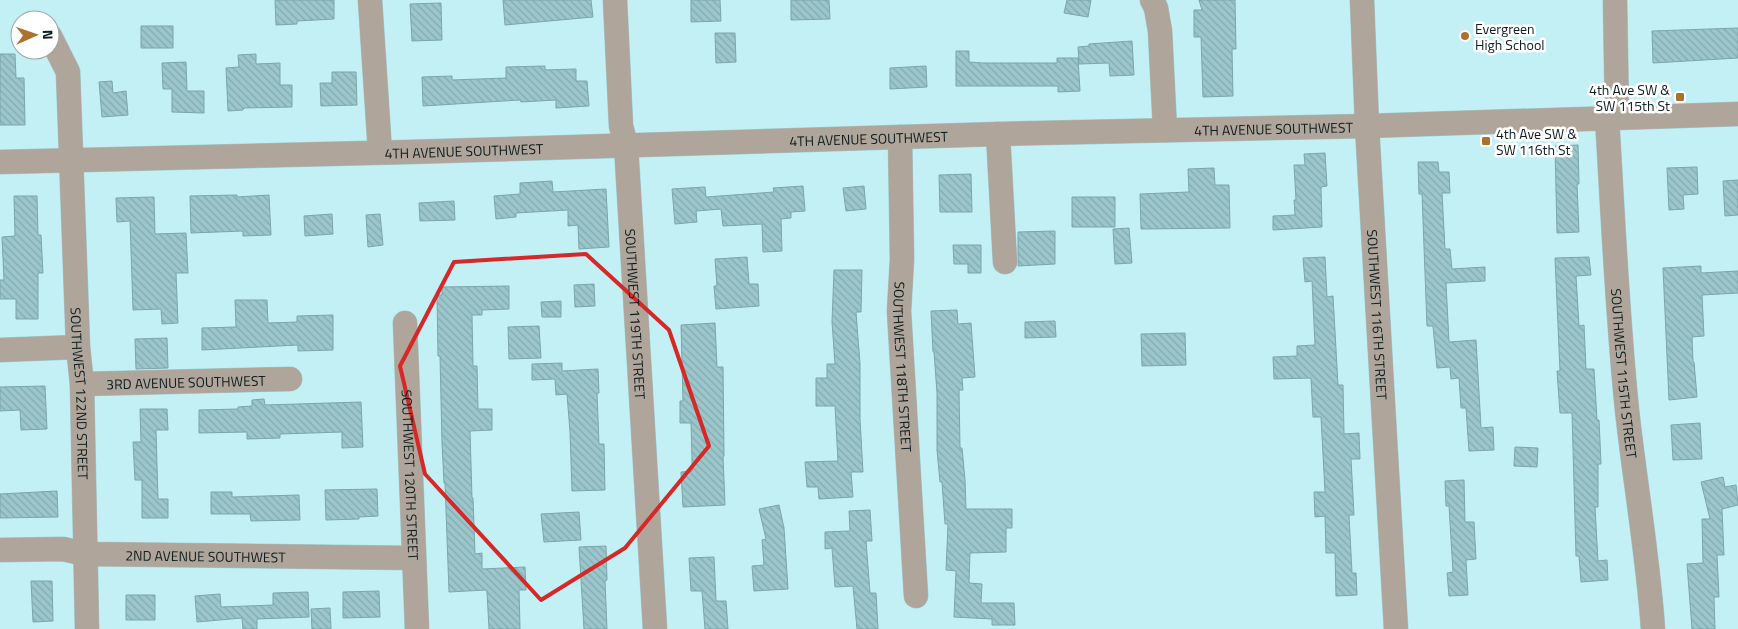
<svg xmlns="http://www.w3.org/2000/svg" width="1738" height="629" font-family="'Titillium Web',sans-serif">
  <style>
    .building { fill: url(#building-back-hatch); stroke: #7ba6aa }
    .lines { fill: none; stroke-linecap: round; stroke-linejoin: round }
    .minor-casing { stroke: #a2cace; stroke-width: 25 }
    .minor { stroke: #b0a59a; stroke-width: 24 }
    .marked { fill: none; stroke: #d62828; stroke-width: 4; stroke-linejoin: round }
    .poi-dot { fill: #a9722e; stroke: #fff; stroke-width: 2 }
    .labels { text-anchor: middle; dominant-baseline: central; stroke-width: 5; stroke-linejoin: round; paint-order: stroke }
    .poi-label { font-size: 14px; fill: #0c1d1f; stroke: #fff; text-anchor: start }
    .street-label { font-size: 14px; fill: #0c1d1f; stroke: #fff }
  </style>
  <defs>
    <pattern id="building-back-hatch" width="6" height="6" patternUnits="userSpaceOnUse" patternTransform="scale(1.25)"><rect width="6" height="6" fill="#9bc6cb"/><path d="M-1 5l2 2M0 0l6 6M5-1l2 2" fill="none" stroke="#84aaae"/></pattern>
  </defs>
  <rect width="100%" height="100%" fill="#c3f0f5"/>
  <path class="building" d="M275,0H334V19L297,21V24L276,25Z
    M503,0H591L593,17L505,25Z
    M691,0H720L721,21L691,22Z
    M791,0H829L830,19L791,20Z
    M1067,0H1091L1088,17L1064,13Z
    M1199,0H1235L1236,49H1232L1233,96L1203,97L1201,37H1194V10H1202Z
    M441,3L442,40L412,41L410,4Z
    M141,26H173V48H141Z
    M1738,28V58L1653,63L1652,31Z
    M715,33H735L736,62L716,63Z
    M1132,41L1134,75L1110,76L1109,63L1079,64L1078,47L1089,46V44Z
    M956,51H969V62L983,63H1057V58H1078L1080,91L1058,92V86H956Z
    M0,54H15L16,78H24L25,125H0Z
    M256,54V64L280,63V85H292V107L244,108L243,110L228,111L226,68L239,67L238,55Z
    M186,62L187,91H204V113L172,112V89H163L162,63Z
    M545,66V70L576,69V81H587L589,106L556,108V100L521,102L520,100L423,106L422,77L452,76V80L506,78V67Z
    M926,66L927,87L890,89V68Z
    M332,72H356L357,105L321,106L320,83H332Z
    M112,81L113,93L126,91L128,115L102,117L99,82Z
    M1578,145L1579,184H1577L1579,232L1557,233L1555,146Z
    M1325,153L1327,186L1321,187L1322,227L1273,230V216L1295,215L1294,200H1296L1294,165H1305L1304,154Z
    M1418,162H1438L1439,172H1449L1450,193H1442L1445,249H1450L1452,269L1485,267V281L1446,283L1449,342L1476,340L1481,428L1493,427L1494,450L1469,451L1466,408H1461L1459,378L1451,379L1450,367L1437,368L1433,326H1427L1422,194H1419Z
    M1697,167L1698,194L1683,195L1684,209L1669,210L1667,168Z
    M1214,168L1215,185H1229L1230,228L1141,229L1140,194L1189,192L1188,169Z
    M971,174L972,212H940L939,175Z
    M1738,180V215L1725,216L1723,181Z
    M552,181L553,192L606,189L609,247L579,249L578,225L568,226V210L516,213V217L496,219L494,196L520,194V183Z
    M803,186L805,211L791,212V218L781,219L782,251L763,252L762,224L723,226L721,209L696,211L697,222L675,224L672,189L705,187L706,197L774,192L773,188Z
    M864,186L866,209L846,211L843,188Z
    M237,195V197L269,195L271,235L243,236V231L191,233L190,196Z
    M14,196H37L38,235H41L43,273H38V319H16V299H0V280H4L2,237L15,236Z
    M154,197L155,234L186,233L188,273H176L178,323L162,324L161,309L133,310L130,221L117,222L116,198Z
    M1072,197H1115V227H1072Z
    M454,201L455,220L420,221L419,203Z
    M332,214L333,234L305,236L304,216Z
    M380,214L383,245L368,247L366,215Z
    M1129,228L1132,263L1115,264L1113,229Z
    M1055,231V264L1018,266V232Z
    M953,245H981V273H968V264H954Z
    M747,257L749,284H758L759,306L716,309L714,286H717L715,259Z
    M1325,257L1327,297L1333,296L1338,385H1343L1344,434L1359,433L1360,459H1351L1354,515H1349L1352,573H1356L1357,595L1336,596L1335,553H1326L1325,516L1315,517L1314,492H1325L1321,417H1313L1311,378L1274,379L1273,357L1297,356V346L1315,345L1312,281L1305,282L1303,258Z
    M1589,257L1591,275L1576,276L1579,326L1584,325L1586,369H1594L1597,420H1599L1601,464H1598V507H1595L1598,561L1607,560L1608,580L1581,582L1579,556H1576L1572,413H1560L1557,371H1560L1555,258Z
    M1701,266V273L1738,271V293L1702,295L1704,336L1692,337L1693,362H1694L1697,397L1669,400L1663,268Z
    M834,270H862L861,312H856L860,364V419L863,472H851L853,497L819,499L818,487H807L805,462L838,461L835,406H816V378H827V364H835L832,322Z
    M594,284L595,306L575,307L574,285Z
    M509,286V309L482,310V315H472L473,366H477L478,409H492V430L470,431L472,498H473L475,554L482,553V569L525,567L526,590H519L520,629H489L487,592L486,590L449,592L445,483H444L442,443L440,356H438L437,295H442V287Z
    M235,300H267L268,323L297,322V316L333,315V350L298,351V345L202,350V328L236,327Z
    M561,301V317H542L541,302Z
    M957,310L958,324L971,323L975,377L962,378L963,390H959L960,448H962L965,480L966,509H1012V528H1006V552L970,553L969,583L982,584L981,603H1014L1015,625H992V619L954,617L956,571L946,570L948,524H945L942,482H940L937,450V393L934,352H933L931,311Z
    M1055,321L1056,337L1025,338V322Z
    M715,323L717,367H723L724,456H723L725,505L683,507L681,472L692,471V459L691,423H680V401H683L681,325Z
    M539,326L541,358L509,359L508,327Z
    M1185,333L1186,365L1142,366L1141,334Z
    M167,338L168,368L136,369L135,339Z
    M562,363V371L598,369L599,393H597L599,444H604L605,490L572,491L570,432L567,394L556,395L555,379L532,380V364Z
    M45,386L47,429L21,430L20,410L0,411V387Z
    M264,399L265,405L361,402L363,447L342,448V432L280,434V438L247,439V432L199,433V410L238,409V407L252,406V400Z
    M140,409H167L168,430H156L158,499H168V518H142V480H135L133,442H141Z
    M1700,423L1702,459L1673,460L1671,425Z
    M1515,447L1538,448L1537,467L1514,466Z
    M1723,477L1725,487L1736,485L1738,505L1722,509L1724,555H1717L1719,597H1714L1715,629H1692L1687,564L1703,563L1702,519H1710L1701,482Z
    M1464,480L1465,522H1474L1476,559L1466,560L1468,595L1449,596L1447,573L1453,572L1449,506H1446L1445,481Z
    M377,489L378,516L359,517V519L326,520L325,490Z
    M57,491L58,517L0,518V494Z
    M211,492H232V497L299,495L300,520L251,521L250,514H211Z
    M779,505L784,528L788,589L754,591L752,566L764,565L762,540L766,539L759,509Z
    M870,510L872,541H866L870,593H876L878,629H857L853,586L835,587L832,548L825,549V532L850,531L849,511Z
    M579,512L581,540L544,542L541,514Z
    M606,546L607,580L605,581L607,629H584L579,547Z
    M714,557L716,601H726L728,629H705L702,591H691L689,558Z
    M31,581H52L53,621L33,622Z
    M379,591L380,617L343,618V592Z
    M308,592L309,617L257,619V629H243L242,618L197,622L195,596L220,594L221,607L273,605V593Z
    M126,595H155V620H126Z
    M330,608L331,629H312L311,609Z"/>
  <g class="lines">
    <defs>
      <g id="minor">
        <path d="M370,0L380,152"/>
        <path id="s1" d="M615,0L621,126L626,145L655,629"/>
        <path d="M1152,0L1156,8L1160,31L1165,130"/>
        <path id="s2" d="M1362,0L1367,126L1396,629"/>
        <path d="M1615,0L1617,118"/>
        <path id="s3" d="M50,36L68,72L78,347L82,384L87,629"/>
        <path id="s4" d="M1607,118C1613,215 1617,313 1627,410C1635,483 1648,556 1653,629"/>
        <path d="M998,134L1005,262"/>
        <path id="s5" d="M900,137L902,259L899,311L916,596"/>
        <path id="s6" d="M0,162L409,152L998,134L1367,126L1738,114"/>
        <path id="s7" d="M405,323L417,629"/>
        <path d="M0,350L78,347"/>
        <path id="s8" d="M82,384L290,379"/>
        <path id="s9" d="M0,550L63,549L85,554L413,558"/>
      </g>
    </defs>
    <use href="#minor" class="minor-casing"/>
    <use href="#minor" class="minor"/>
  </g>
  <path class="marked" d="M586,254L669,330L709,446L625,548L541,600L425,474L400,366L454,262Z"/>
  <g class="poi-dot">
    <circle cx="1465" cy="36" r="5"/>
    <rect x="1675" y="92" width="10" height="10" rx="2.5"/>
    <rect x="1481" y="136" width="10" height="10" rx="2.5"/>
  </g>
  <g class="labels">
    <g class="poi-label">
      <text x="1475" y="28">Evergreen<tspan x="1475" dy="16">High School</tspan></text>
      <text x="1670" y="89" text-anchor="end">4th Ave SW &amp;<tspan x="1670" dy="16">SW 115th St</tspan></text>
      <text x="1496" y="133">4th Ave SW &amp;<tspan x="1496" dy="16">SW 116th St</tspan></text>
    </g>
    <g class="street-label">
      <text stroke="none"><textPath href="#s6" startOffset="1274">4TH AVENUE SOUTHWEST</textPath></text>
      <text stroke="none"><textPath href="#s6" startOffset="869">4TH AVENUE SOUTHWEST</textPath></text>
      <text stroke="none"><textPath href="#s6" startOffset="464">4TH AVENUE SOUTHWEST</textPath></text>
      <text stroke="none"><textPath href="#s1" startOffset="315">SOUTHWEST 119TH STREET</textPath></text>
      <text stroke="none"><textPath href="#s2" startOffset="315">SOUTHWEST 116TH STREET</textPath></text>
      <text stroke="none"><textPath href="#s5" startOffset="230">SOUTHWEST 118TH STREET</textPath></text>
      <text stroke="none"><textPath href="#s4" startOffset="256">SOUTHWEST 115TH STREET</textPath></text>
      <text stroke="none"><textPath href="#s8" startOffset="104">3RD AVENUE SOUTHWEST</textPath></text>
      <text stroke="none"><textPath href="#s3" startOffset="362">SOUTHWEST 122ND STREET</textPath></text>
      <text stroke="none"><textPath href="#s7" startOffset="152">SOUTHWEST 120TH STREET</textPath></text>
      <text stroke="none"><textPath href="#s9" startOffset="206">2ND AVENUE SOUTHWEST</textPath></text>
    </g>
  </g>
  <g transform="translate(35 35) rotate(88)"><circle r="24" fill="#ffffff" stroke="#9ea5a5"/>
  <path d="M0-4L9 19L0 12L-9 19Z" fill="#a9722e"/>
  <text y="-8" font-size="14" font-weight="bold" text-anchor="middle" fill="#0c1d1f">N</text>
  </g>
</svg>
